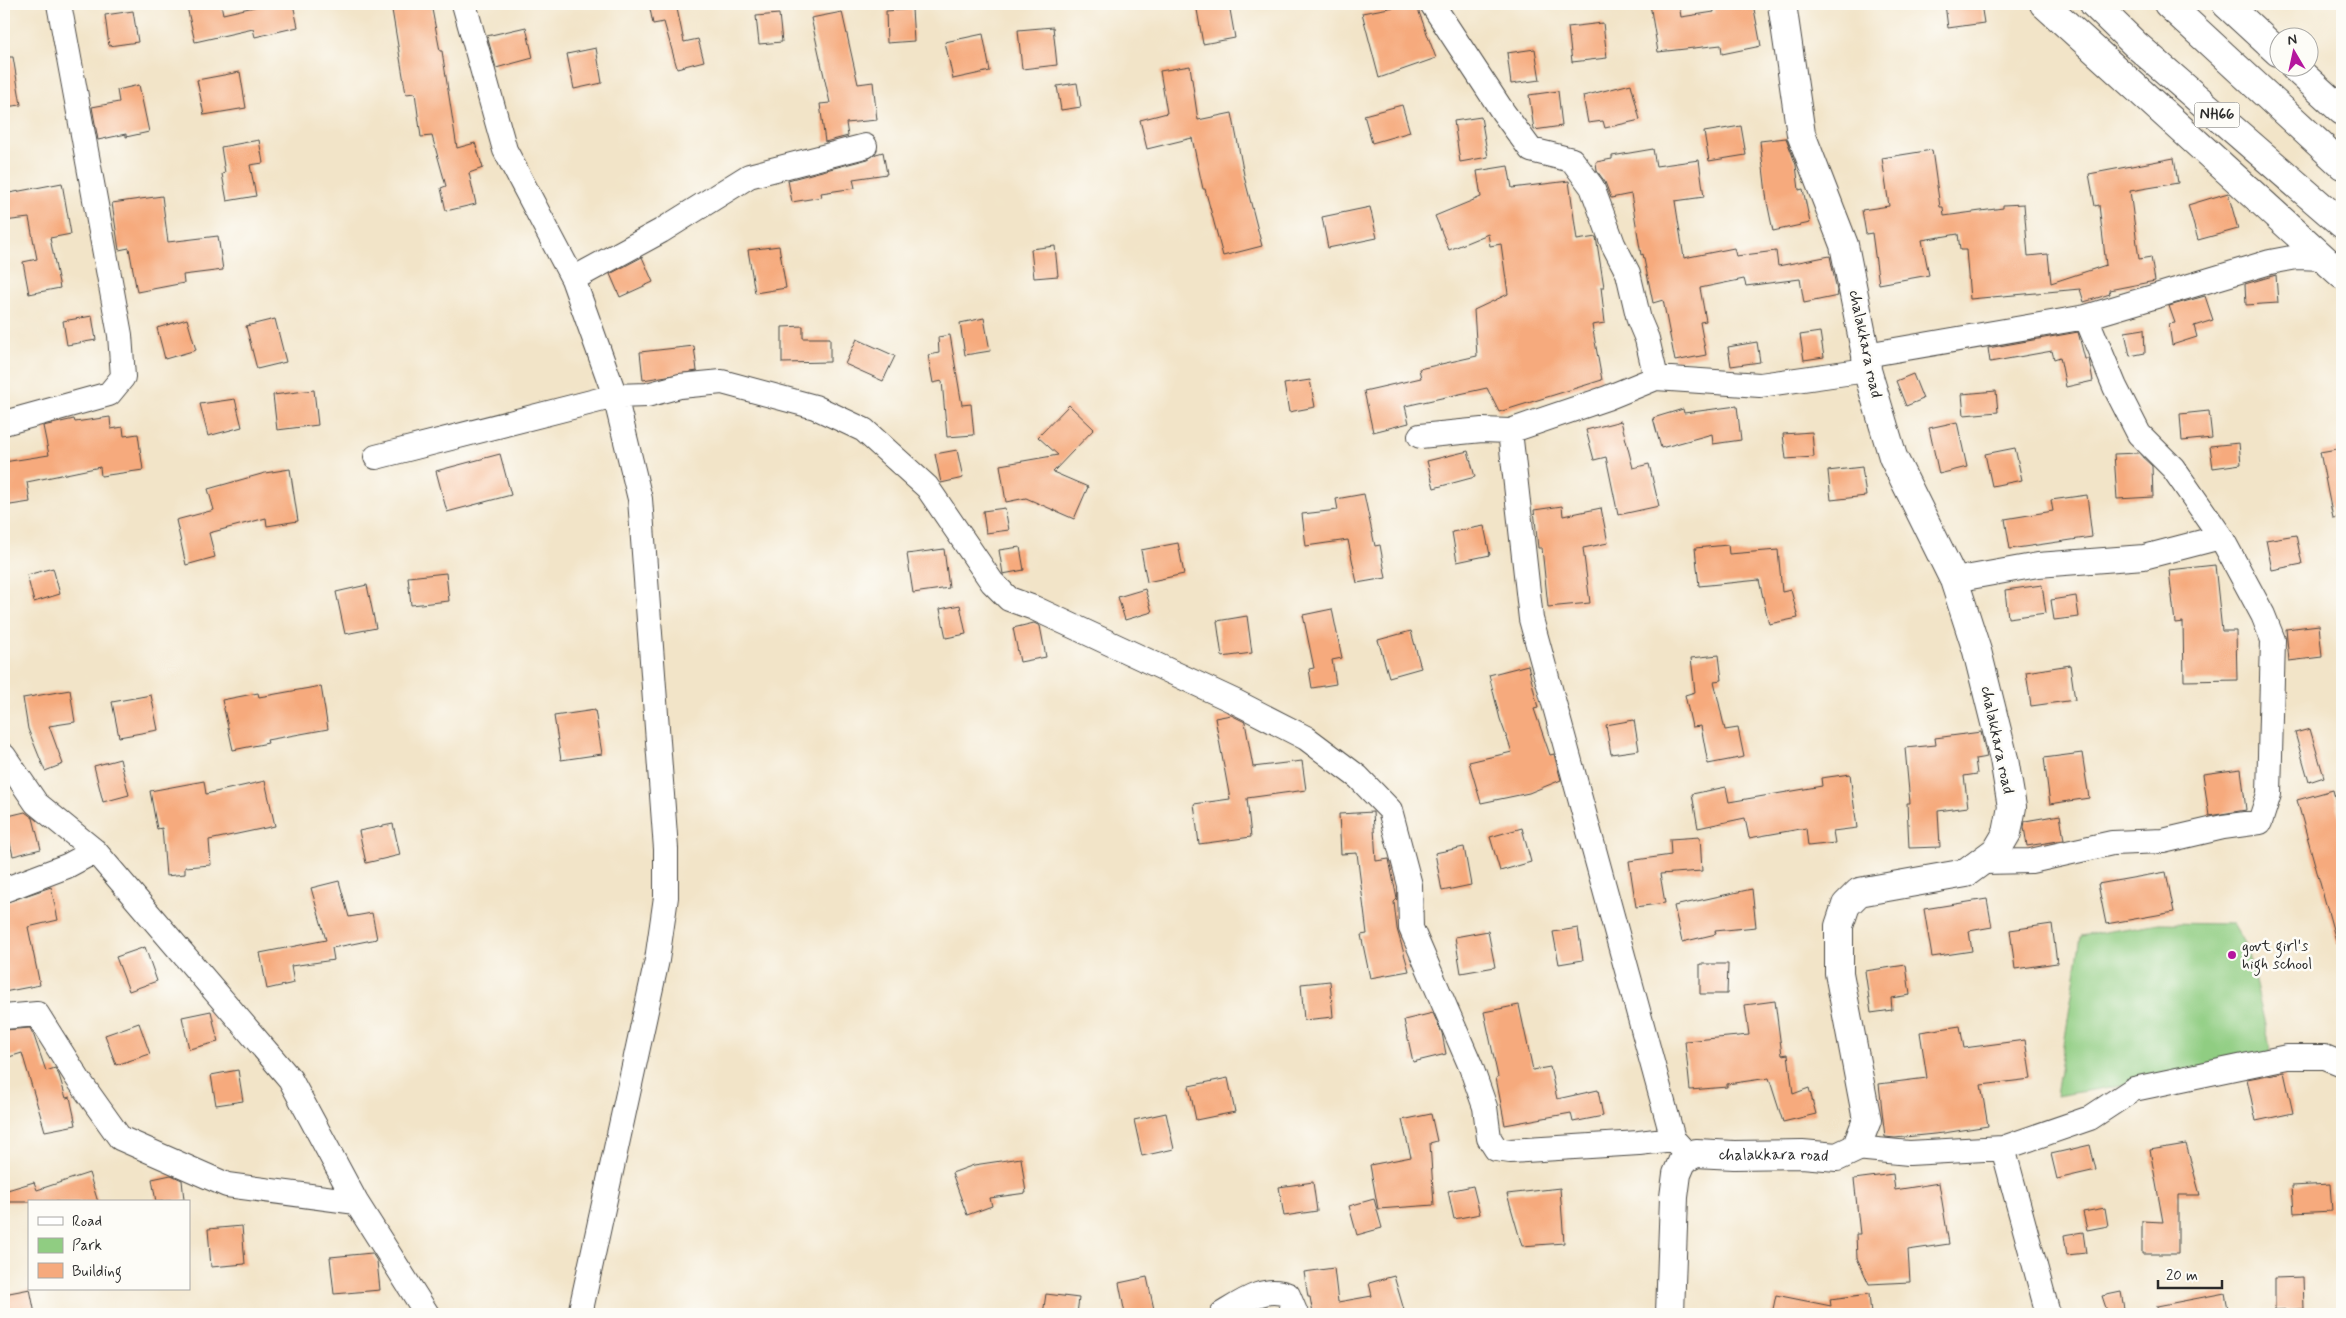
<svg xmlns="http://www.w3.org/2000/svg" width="2346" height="1318" font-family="Mynerve,sans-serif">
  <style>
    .green { fill: #90cd82; stroke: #5e7c56 }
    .building { fill: #f6aa7d }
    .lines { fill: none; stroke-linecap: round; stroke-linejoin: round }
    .minor-casing { stroke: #494743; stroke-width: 26 }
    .tertiary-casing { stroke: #494743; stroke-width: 30 }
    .secondary-casing { stroke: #494743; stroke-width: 30 }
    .trunk-casing { stroke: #494743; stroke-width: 30 }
    .minor { stroke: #fff; stroke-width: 24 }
    .tertiary { stroke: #fff; stroke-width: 28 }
    .secondary { stroke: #fff; stroke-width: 28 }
    .trunk { stroke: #fff; stroke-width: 28 }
    .poi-dot { fill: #b5179e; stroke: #fdfcf7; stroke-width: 2 }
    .labels { text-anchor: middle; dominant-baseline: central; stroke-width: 5; stroke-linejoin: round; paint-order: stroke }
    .shield { fill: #fdfcf7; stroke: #6a6a68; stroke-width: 1 }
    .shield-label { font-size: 15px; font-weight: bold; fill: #2b2b2b }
    .street-label { font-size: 16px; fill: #2b2b2b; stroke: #fdfcf7 }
    .poi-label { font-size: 16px; fill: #2b2b2b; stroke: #fdfcf7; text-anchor: start }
  </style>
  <rect width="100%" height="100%" fill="#fdfcf7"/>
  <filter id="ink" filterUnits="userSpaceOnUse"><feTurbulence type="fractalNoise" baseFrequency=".02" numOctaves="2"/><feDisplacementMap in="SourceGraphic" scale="10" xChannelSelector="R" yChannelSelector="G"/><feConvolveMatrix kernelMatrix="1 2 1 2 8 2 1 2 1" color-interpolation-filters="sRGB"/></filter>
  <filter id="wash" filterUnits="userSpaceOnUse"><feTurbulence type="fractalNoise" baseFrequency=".0096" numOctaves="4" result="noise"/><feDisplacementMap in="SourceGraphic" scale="20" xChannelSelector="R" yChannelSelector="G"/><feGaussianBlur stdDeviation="1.12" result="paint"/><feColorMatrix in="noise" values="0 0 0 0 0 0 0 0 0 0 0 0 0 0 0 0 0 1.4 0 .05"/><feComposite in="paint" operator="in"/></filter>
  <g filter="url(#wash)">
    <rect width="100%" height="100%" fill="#f2e4c8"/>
    <path class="green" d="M2159,923L2233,924L2248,950L2272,1056L2176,1076L2056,1096L2081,936Z"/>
    <g id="blocks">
      <path class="building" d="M202,4H221L223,14L267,4H293L298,27L255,37L253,29L195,42L187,7Z
        M391,4H431L440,51H442L457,148L475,143L483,168L469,173L476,204L446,211L441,188L446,186L432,136L421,137L415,93L406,94Z
        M649,4H676L684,42L698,39L704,61L677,68L664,22L653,24Z
        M1196,4H1229L1235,38L1203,44Z
        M1411,4H1416L1436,58L1379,78L1362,13Z
        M1650,4H1679L1681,17L1714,12L1713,4H1753L1761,46L1722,54L1721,45L1658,52Z
        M1945,4H1981L1984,23L1948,28Z
        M912,9L914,41L887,43L886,11Z
        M133,11L138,42L109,46L105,15Z
        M842,12L858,84L873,82L877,120L846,123L848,136L825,142L820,104L830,103L811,18Z
        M779,14L782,42L759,44L756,16Z
        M1603,23L1607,58L1572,62L1568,27Z
        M526,27L533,58L496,68L487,36Z
        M1053,27L1057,65L1022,69L1018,30Z
        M983,34L990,71L953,79L945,42Z
        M596,48L602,83L574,89L567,54Z
        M1535,49L1540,80L1511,84L1507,53Z
        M4,57H13L21,105L4,107Z
        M1190,66L1198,120L1232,113L1245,180L1262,246L1223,256L1205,189H1203L1192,138L1147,149L1140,120L1167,113L1160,71Z
        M240,72L246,108L204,115L197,80Z
        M1077,83L1081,107L1061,110L1057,86Z
        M1631,84L1640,120L1605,128L1603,121L1588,123L1583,96Z
        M139,85L149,132L126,137V134L98,140L92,107L119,102L117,90Z
        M1558,91L1562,126L1534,130L1529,95Z
        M1402,105L1410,132L1372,143L1364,115Z
        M1481,117L1488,157L1460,162L1454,121Z
        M1741,126L1746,155L1709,161L1704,132Z
        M1786,138L1796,165L1799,190L1803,189L1810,223L1773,231L1767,202L1760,141Z
        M259,140L263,163L250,165L256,196L227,201L222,174L225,173L221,147Z
        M1653,149L1656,166L1699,160L1704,197L1675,201L1684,258L1734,248L1736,256L1776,251L1778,266L1830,256L1838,296L1804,303L1800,279L1746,286L1744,279L1700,288L1706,321L1700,322L1706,355L1675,361L1663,300L1653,303L1643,254L1641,255L1631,194L1611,198L1605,182L1597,171L1596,162L1612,159V156Z
        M1932,150L1940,207H1943L1944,216L2003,208V205L2024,204L2028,256L2048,254L2051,283L2106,265L2099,205L2095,206L2089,174L2174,158L2178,183L2130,191L2139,259L2151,257L2155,281L2109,290L2110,294L2084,302L2080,289L1970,299L1966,250H1960L1958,234L1922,240L1929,275L1879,284L1872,233L1866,234L1862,210L1889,206L1882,158Z
        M883,152L887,174L853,179L855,188L821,193L822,197L792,202L788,180L868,159L876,154Z
        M1508,166L1512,188L1569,181L1577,240L1596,237L1604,287H1601L1605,323L1592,325L1602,380L1499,412L1487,388L1405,406L1409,423L1373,432L1364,391L1421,378L1419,369L1477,356L1474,310L1508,294L1501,244L1490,246L1488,234L1449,250L1435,216L1481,197L1477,171Z
        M62,183L71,234L50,238L60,288L29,294L23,262L37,259L29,218L4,221V194Z
        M2228,193L2238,229L2198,240L2188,205Z
        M162,196L168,242L218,236L223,270L183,275L184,283L137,292L129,248L119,250L112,203Z
        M1370,207L1377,238L1328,248L1322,217Z
        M779,246L786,288L755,293L748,250Z
        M1055,246L1058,276L1034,278L1031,249Z
        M642,257L653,282L620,297L610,274Z
        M2276,275L2278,303L2246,305L2245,284Z
        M2205,296L2213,320L2194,326L2197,337L2172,345L2169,324L2175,323L2169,306Z
        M92,316L96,340L67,345L63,321Z
        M984,318L990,351L965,355L960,323Z
        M187,319L196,350L165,359L157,328Z
        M275,319L286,362L257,369L246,326Z
        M803,326V338H830V362L782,363V327Z
        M2144,329L2145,353L2130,356L2125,332Z
        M1820,332L1824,357L1804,360L1800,335Z
        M2078,332L2085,359H2089L2093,381L2066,387L2060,357L2054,359L2052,351L1990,362L1988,348Z
        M950,335L962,405L971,404L974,435L947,437L942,381L933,383L928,355L939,353L938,337Z
        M857,339L895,356L883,381L845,364Z
        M1757,342L1760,362L1731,366L1728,347Z
        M694,346L697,371L643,380L640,352Z
        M1913,374L1923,399L1906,406L1896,381Z
        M1310,380L1315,407L1289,412L1284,384Z
        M314,390L318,425L277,430L273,395Z
        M1996,391L1998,412L1964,415L1962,394Z
        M235,399L242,427L208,436L200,404Z
        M1069,405L1094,429L1053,472L1088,487L1074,519L1026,498L1006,502L1000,465L1058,455L1038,437Z
        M1737,406L1741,440L1713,444L1712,434L1661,448L1653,418L1683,409L1684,413Z
        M2209,411L2212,438L2182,441L2180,414Z
        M110,417L111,429L123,427L124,436L138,434L143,470L101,476L100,467L27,482L30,502L4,506V462L49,455L43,426L74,419L75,422Z
        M1621,421L1633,468L1649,464L1659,506L1618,515L1606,457L1594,460L1586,430Z
        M1957,422L1967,467L1939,474L1929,428Z
        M1812,432L1814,457L1786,459L1783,434Z
        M2239,443L2241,464L2213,468L2210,446Z
        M2015,448L2022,480L1992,486L1985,454Z
        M2342,448V517L2333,518L2320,452Z
        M957,450L963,478L941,483L935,454Z
        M1468,451L1475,477L1434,488L1427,461Z
        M2138,453L2152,466L2153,497L2117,499L2114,454Z
        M500,454L511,495L447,512L436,471Z
        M1862,467L1866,496L1831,500L1828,471Z
        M290,469L298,521L267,526L266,518L209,533L215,557L186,565L176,520L214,510L208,489L265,473Z
        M1364,494L1375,546L1380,545L1386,578L1357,583L1348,540L1306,546L1302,514L1338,510L1336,499Z
        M2087,495L2092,537L2010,549L2005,519L2053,511L2051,500Z
        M1562,506L1563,516L1601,508L1608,543L1583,548L1590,603L1548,607L1542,548H1538L1534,510Z
        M1005,508L1009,530L986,533L983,511Z
        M1484,526L1490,555L1457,562L1452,532Z
        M2296,535L2302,564L2272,570L2266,540Z
        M1178,543L1184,574L1147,582L1141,550Z
        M1728,545L1729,554L1778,550L1782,592L1791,590L1798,618L1769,624L1759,580L1699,586L1695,548Z
        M1020,547L1024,570L1003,574L999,550Z
        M944,549L949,588L913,593L907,554Z
        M2215,565L2222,631H2236L2237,680L2184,681L2183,622L2175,623L2169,570Z
        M53,568L60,594L34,602L27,575Z
        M446,573L449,601L411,605L408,577Z
        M367,585L376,628L345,634L336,592Z
        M2042,585L2046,613L2008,618L2005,590Z
        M1145,589L1152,612L1125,620L1118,597Z
        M2076,596L2079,617L2054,620L2051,600Z
        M960,605L966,634L946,638L940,609Z
        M1332,609L1342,658L1332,660L1336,684L1312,688L1309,669L1314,668L1303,615Z
        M1247,616L1252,653L1222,657L1217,621Z
        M1034,623L1040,626L1046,657L1020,662L1013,628Z
        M2319,625L2322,657L2289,661L2286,629Z
        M1411,631L1421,668L1389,677L1378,640Z
        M1719,655L1722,680L1714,681L1725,730L1738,728L1744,757L1708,764L1701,726L1692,727L1685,695L1695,692L1691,658Z
        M1528,665L1538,708L1534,709L1550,755L1554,754L1561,780L1529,793L1481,803L1469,762L1512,752L1500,719L1489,675Z
        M2070,665L2075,700L2031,706L2026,672Z
        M321,686L328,729L267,740L268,743L233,750L222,700L258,693L259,697Z
        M70,690L75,722L49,726L63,764L45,771L28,729L23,698Z
        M151,695L158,730L119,737L112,702Z
        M595,710L602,754L561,760L554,716Z
        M1231,715L1245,722L1253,767L1302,761L1306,790L1247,798L1251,837L1199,844L1194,804L1230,799L1215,718Z
        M1634,720L1639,750L1611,754L1606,725Z
        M2310,729L2324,777L2309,782L2295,733Z
        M1981,732L1987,757L1975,759L1977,774L1964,776L1968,807L1938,811L1940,847L1909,848L1907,803H1910L1905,748L1936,745L1935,738Z
        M2082,753L2089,798L2050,804L2044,758Z
        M120,759L129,795L103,802L94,766Z
        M2241,769L2246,810L2209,816L2203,774Z
        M1850,774L1857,828L1833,831L1835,843L1808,846L1806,828L1749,838L1745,818L1698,828L1692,794L1726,787L1729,802L1822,786L1821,778Z
        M204,781L206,794L265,781L275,826L209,840L211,865L185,867V874L166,876L162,828L157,829L150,791Z
        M2333,790L2342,824V943L2337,944L2297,800Z
        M25,812L33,818L41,849L13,856L4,817Z
        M1373,812L1376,861L1389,859L1397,899L1394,902L1397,929L1409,971L1370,978L1361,935L1367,934L1357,853L1341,854L1339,814Z
        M2060,815L2064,840L2027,846L2024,827L2025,821Z
        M393,824L400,855L366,863L359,831Z
        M1522,828L1531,862L1500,871L1490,837Z
        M1700,837L1702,871L1660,874L1665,903L1636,907L1629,861L1671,855L1670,839Z
        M1464,847L1471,885L1442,891L1435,853Z
        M2166,872L2174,912L2106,924L2098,884Z
        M339,881L349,917L372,913L377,939L332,948L334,960L291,966L294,983L267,989L260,953L326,940L311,888Z
        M51,887L58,920L28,927L40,985L4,992V903Z
        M1752,889L1756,927L1715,931L1716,934L1682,942L1674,906Z
        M1987,899L1992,927L1969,931L1972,951L1932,957L1924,909Z
        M2052,924L2057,963L2015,969L2010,930Z
        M1578,928L1583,960L1559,964L1553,932Z
        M1488,931L1495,967L1461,973L1455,937Z
        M145,947L157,981L129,991L116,957Z
        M1700,964H1728L1727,994H1700Z
        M1906,965L1910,995L1891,998L1892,1010L1871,1013L1865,971Z
        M1330,981L1333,1017L1304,1020L1301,984Z
        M1775,1001L1782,1055L1788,1054L1793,1094L1809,1088L1816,1114L1783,1122L1769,1078L1727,1084V1087L1690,1090L1685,1041L1749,1035L1745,1005Z
        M1519,1005L1533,1070L1550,1067L1557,1099L1598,1090L1603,1116L1573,1122L1571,1113L1505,1125L1496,1078L1498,1077L1484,1012Z
        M211,1011L218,1042L189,1049L182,1017Z
        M1433,1013L1442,1033L1446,1054L1413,1062L1404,1020Z
        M139,1023L150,1054L116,1065L105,1035Z
        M1960,1026L1964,1048L2025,1040L2031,1079L1981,1085L1988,1126L1944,1133L1895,1138L1885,1137L1879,1084L1927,1078L1920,1032Z
        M30,1028L34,1036L46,1071L55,1068L59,1075L66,1098L70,1097L76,1125L45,1131L22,1053L9,1057L4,1040V1030Z
        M238,1070L243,1101L216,1105L211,1075Z
        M2284,1072L2293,1113L2256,1121L2247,1079Z
        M1228,1078L1235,1112L1196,1120L1189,1086Z
        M1166,1113L1174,1149L1142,1156L1134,1120Z
        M1431,1114L1437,1141L1430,1143L1434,1205L1378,1209L1370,1165L1411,1157L1402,1120Z
        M2186,1144L2200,1195H2178V1254H2142V1221L2163,1222L2150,1150Z
        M2090,1145L2096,1170L2057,1179L2051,1154Z
        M1021,1158L1026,1193L990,1198L992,1206L967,1215L952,1173L974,1165Z
        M89,1173L98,1202H4V1191L34,1182L37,1190Z
        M1893,1174L1895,1190L1939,1183L1949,1244L1908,1250L1910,1282L1869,1284L1857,1258L1856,1234H1860L1854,1179Z
        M171,1175L182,1180L184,1200L156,1202L152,1179Z
        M1313,1182L1317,1211L1284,1216L1279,1187Z
        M2330,1184L2332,1211L2294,1213L2292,1186Z
        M1473,1186L1480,1214L1454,1219L1448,1191Z
        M1560,1188L1564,1243L1522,1246L1507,1194Z
        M1374,1199L1382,1228L1357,1235L1349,1206Z
        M2105,1208L2108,1226L2087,1230L2083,1212Z
        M242,1226L245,1264L211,1267L208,1229Z
        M2083,1232L2086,1253L2067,1255L2064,1235Z
        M372,1253L377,1261L380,1290L334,1294L330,1257Z
        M1334,1268L1338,1302L1372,1296L1369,1283L1394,1276L1404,1310L1390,1314H1313L1310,1297H1308L1304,1272Z
        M1147,1277L1155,1314H1125L1119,1283Z
        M2303,1277L2304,1309L2275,1310V1278Z
        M30,1289L35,1314H4V1294Z
        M2121,1292L2125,1314H2108L2102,1296Z
        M2225,1293L2229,1314H2158L2157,1306Z
        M1046,1294L1079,1298L1077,1314H1043Z
        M1869,1294L1871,1314H1832L1831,1310V1314H1772L1776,1295L1831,1306L1830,1299Z"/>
    </g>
  </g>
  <g filter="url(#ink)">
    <use href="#blocks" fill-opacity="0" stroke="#494743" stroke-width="1"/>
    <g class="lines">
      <defs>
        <path id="minor" d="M464,4L505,150L573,279L615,396L640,499L666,849V897L657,960L580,1314
          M1432,4L1503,112L1531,150L1572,160L1592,187L1613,244L1628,273L1639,320L1647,339L1656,378L1760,385L1867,370
          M573,279L661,231L749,176L865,146
          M2086,317L2270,262L2297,257L2322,258
          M1866,355L2086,317L2115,387L2139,434L2173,468L2221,537L2263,615L2273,640L2269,794L2260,822L2223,827L2163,841L2112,843L2031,861L1983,862
          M4,423L109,394L123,377L120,335L59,4
          M1510,431L1531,619L1673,1139L1683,1150
          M1420,436L1482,430L1510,431L1607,398L1656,378
          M376,457L615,396L647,395L680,386L722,382L815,407L864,430L927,487L992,582L1009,599L1034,608L1236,702L1306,738L1358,777L1390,810L1410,885L1411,928L1471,1067L1485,1107L1489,1138L1496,1149L1510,1151L1639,1143L1673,1139
          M1954,580L2038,565L2144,557L2221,537
          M4,756L36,803L95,851L290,1079L356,1202L427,1314
          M4,890L67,866L95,851
          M4,1017L37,1014L78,1079L120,1138L227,1185L356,1202
          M1856,1148L1909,1153L2003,1148L2090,1118L2134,1089L2287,1057H2325L2342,1064
          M2003,1148L2048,1314
          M1222,1314C1242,1302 1265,1285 1288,1295L1296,1314"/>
        <path id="tertiary" d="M2044,4L2342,275
          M2226,4L2278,52
          M2295,68L2342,111"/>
        <g id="secondary">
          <path id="s1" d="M1670,1314L1674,1197L1677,1174L1683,1160L1696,1153L1734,1155L1802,1154L1837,1157L1856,1148L1867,1120L1839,973V926L1846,905L1859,892L1966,873L1997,850L2007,833L2012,807L2004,759L1977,651L1954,580L1893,457L1867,370L1866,355L1844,245L1801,134L1782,4"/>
        </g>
        <path id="trunk" d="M2094,4L2135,44L2342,224
          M2168,4L2342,165"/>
      </defs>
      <use href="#minor" class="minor-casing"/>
      <use href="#tertiary" class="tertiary-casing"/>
      <use href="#secondary" class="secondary-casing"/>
      <use href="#trunk" class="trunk-casing"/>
      <use href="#minor" class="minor"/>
      <use href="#tertiary" class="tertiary"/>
      <use href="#secondary" class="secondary"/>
      <use href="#trunk" class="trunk"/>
    </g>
  </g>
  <circle class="poi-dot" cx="2232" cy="955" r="5"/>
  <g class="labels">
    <rect class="shield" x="2194.5" y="102.5" width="45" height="25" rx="4"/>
    <g class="shield-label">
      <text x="2217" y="115">NH66</text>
    </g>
    <g class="street-label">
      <text transform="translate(1865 344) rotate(78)">chalakkara road</text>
      <text transform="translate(1997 740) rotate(78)">chalakkara road</text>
      <text stroke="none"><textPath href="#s1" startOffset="248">chalakkara road</textPath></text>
    </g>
    <g class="poi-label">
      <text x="2242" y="946">govt girl's<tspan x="2242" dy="18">high school</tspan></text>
    </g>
  </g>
  <rect width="2346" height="1318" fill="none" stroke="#fdfcf7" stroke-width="20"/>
  <rect x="28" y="1200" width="162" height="90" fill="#fdfcf7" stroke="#a9a8a5"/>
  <rect x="38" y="1217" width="25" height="8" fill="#ffffff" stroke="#a9a8a5"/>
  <text x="72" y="1226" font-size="15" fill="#2b2b2b">Road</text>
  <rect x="38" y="1238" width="25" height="15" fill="#90cd82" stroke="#a9a8a5"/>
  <text x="72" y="1250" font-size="15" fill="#2b2b2b">Park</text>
  <rect x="38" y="1263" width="25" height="15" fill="#f6aa7d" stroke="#a9a8a5"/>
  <text x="72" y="1276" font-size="15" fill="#2b2b2b">Building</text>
  <g transform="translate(2294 52) rotate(351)"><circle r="24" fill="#fdfcf7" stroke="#a9a8a5"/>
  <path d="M0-4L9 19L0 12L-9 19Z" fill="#b5179e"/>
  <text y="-8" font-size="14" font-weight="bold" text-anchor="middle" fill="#2b2b2b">N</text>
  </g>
  <path d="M2158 1280v8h64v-8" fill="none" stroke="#2b2b2b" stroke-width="2.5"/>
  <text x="2166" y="1280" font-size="15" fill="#2b2b2b" stroke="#fdfcf7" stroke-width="4" paint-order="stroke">20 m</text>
</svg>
